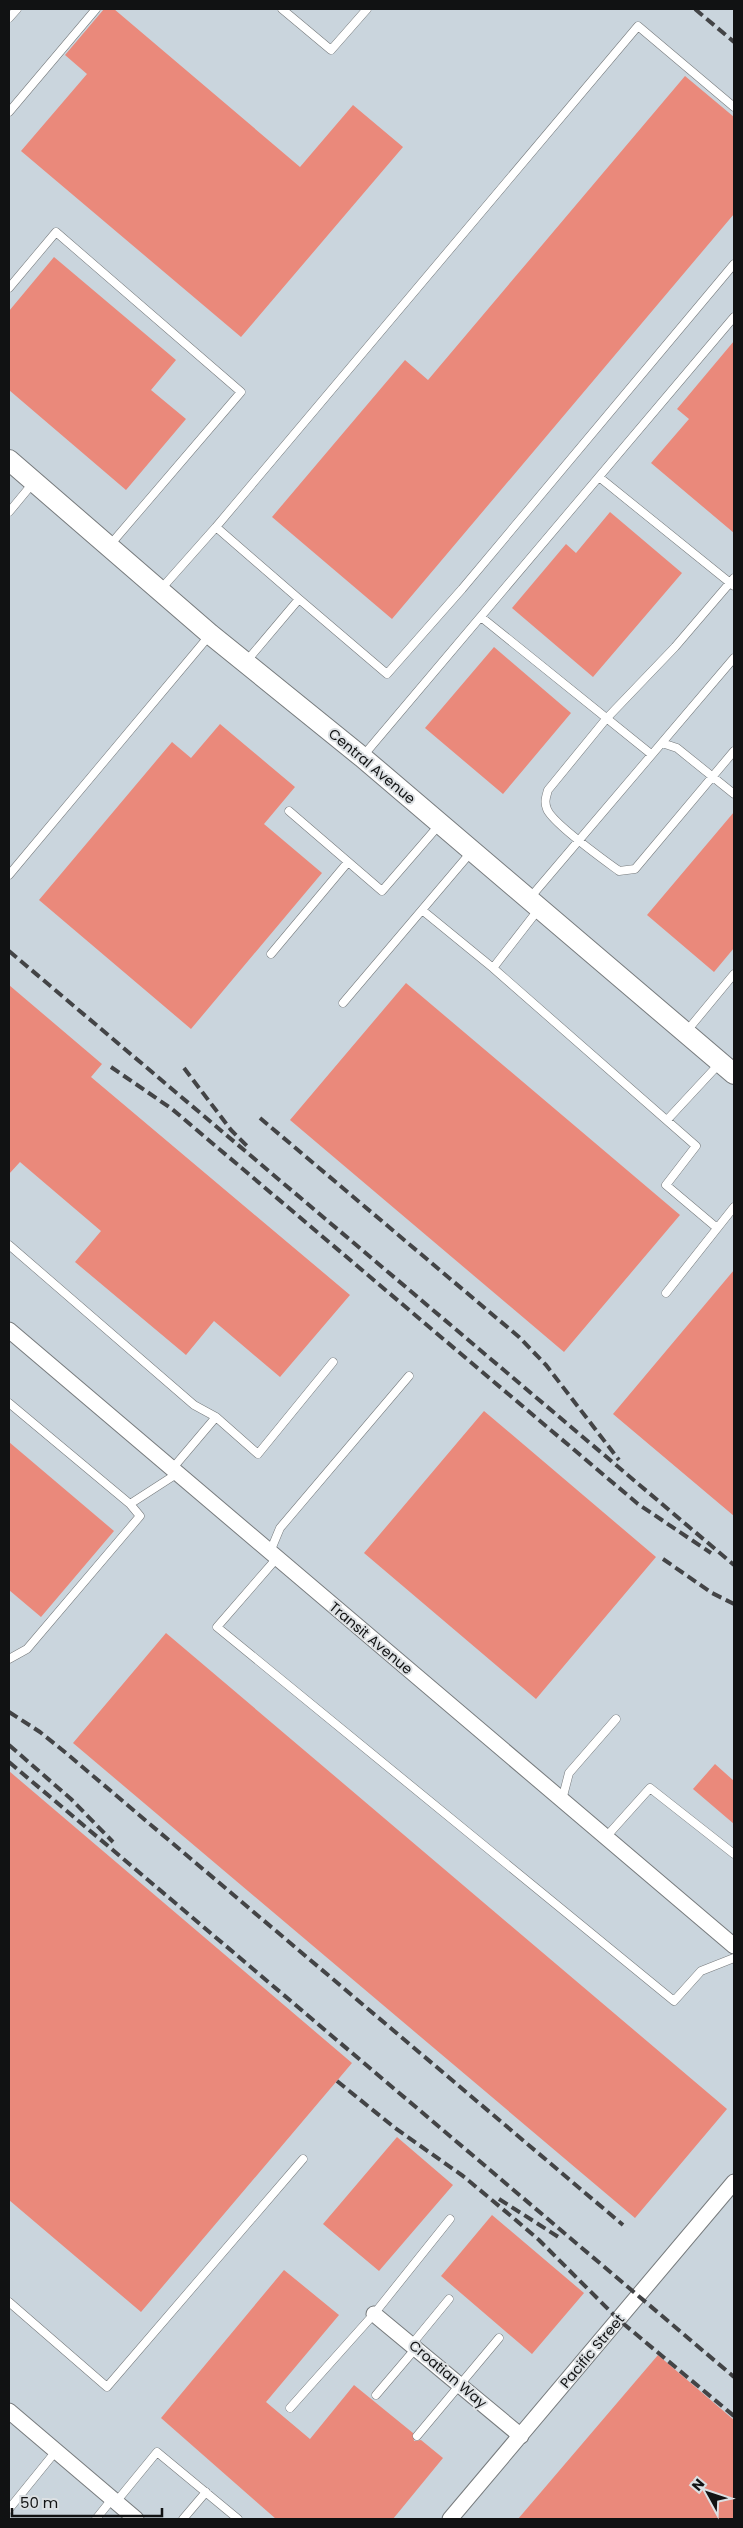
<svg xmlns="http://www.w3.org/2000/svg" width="743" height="2528" font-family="Poppins,sans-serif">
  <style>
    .built { fill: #cad5dd }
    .building { fill: #ea897b }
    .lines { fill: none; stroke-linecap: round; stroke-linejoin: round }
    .service-casing { stroke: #777b7d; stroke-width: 9 }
    .minor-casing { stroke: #777b7d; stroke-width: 17 }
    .tertiary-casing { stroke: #777b7d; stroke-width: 22 }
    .service { stroke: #fff; stroke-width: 8 }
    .minor { stroke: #fff; stroke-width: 15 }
    .tertiary { stroke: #fff; stroke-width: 20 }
    .rail { stroke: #434446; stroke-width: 4; stroke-dasharray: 10 5; stroke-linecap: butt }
    .labels { text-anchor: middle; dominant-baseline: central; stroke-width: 4; stroke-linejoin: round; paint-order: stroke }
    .street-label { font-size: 14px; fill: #111213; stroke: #dce0e3 }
  </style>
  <rect width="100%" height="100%" fill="#dce0e3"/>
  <path class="built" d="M9,9H734V2519H9Z"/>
  <path class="building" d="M104,9H114L300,167L353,105L403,147L241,337L21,151L87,74L65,55Z
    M685,76L734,117V214L392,619L272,517L405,360L428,380Z
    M54,257L176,360L151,390L186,419L126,490L9,390V311Z
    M734,341V533L651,463L689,419L677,409Z
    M610,512L682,573L593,677L512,608L566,544L576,553Z
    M494,647L571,713L503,794L425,728Z
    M220,724L295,787L264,824L322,873L191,1029L39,900L172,742L191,758Z
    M734,812V948L714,972L647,915Z
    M406,983L680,1215L564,1352L290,1120Z
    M9,985L102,1064L91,1077L350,1295L280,1377L214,1321L186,1355L75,1262L101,1231L20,1162L9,1174Z
    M734,1270V1516L613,1414Z
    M484,1411L656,1557L536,1699L364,1553Z
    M9,1442L114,1531L41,1617L9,1590Z
    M166,1633L727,2109L635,2218L73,1743Z
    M715,1764L734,1781V1824L693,1789Z
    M9,1771L352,2063L141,2312L9,2200Z
    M397,2137L453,2185L379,2271L323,2224Z
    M492,2215L584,2293L532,2354L441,2276Z
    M284,2270L339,2315L266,2402L310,2439L354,2385L413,2433L414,2441L421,2440L443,2458L393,2519H276L161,2418Z
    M658,2355L734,2420V2519H518Z"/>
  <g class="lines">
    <defs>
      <path id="service" d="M282,9L331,50L367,9
        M9,18L17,9
        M9,112L96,9
        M9,288L56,232L241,392L110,545
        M599,477L734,586
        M9,512L33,483
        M734,578L675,647L606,719L548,790C546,797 544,802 547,809C552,823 604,860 619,871L635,869L734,751
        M161,589L216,527
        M299,599L216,527L638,26L734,107
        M481,617L651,754
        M245,663L299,599L387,674L462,589L734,264
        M662,743L677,748L734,794
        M363,756L734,317
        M289,811L382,891L440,824
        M9,875L209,636
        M529,899L734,658
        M422,910L493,968
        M538,910L493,968L696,1146L666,1185L717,1228
        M271,954L348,862
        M343,1003L472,851
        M686,1032L734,974
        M667,1120L719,1064
        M9,1245L194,1405L216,1417L258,1454L333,1362
        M666,1293L734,1207
        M9,1403L130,1504L178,1473
        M172,1469L216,1417
        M270,1552L280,1528L409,1376
        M277,1558L217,1627L674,2001L701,1971L734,1958
        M9,1659L27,1649L140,1516L130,1504
        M562,1800L569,1773L616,1719
        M606,1837L650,1788L734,1854
        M9,2302L107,2387L303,2159
        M412,2344L449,2299
        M376,2395L416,2348
        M290,2408L374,2314L450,2219
        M417,2436L499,2338
        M116,2502L157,2452L238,2519
        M9,2509L56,2451
        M96,2519L112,2499
        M183,2519L206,2492"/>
      <path id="minor" d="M9,1330L734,1946
        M374,2314L521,2436
        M9,2411L136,2519
        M450,2519L734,2182"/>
      <path id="tertiary" d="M9,460L210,634L362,757L734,1074"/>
    </defs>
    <use href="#service" class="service-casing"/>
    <use href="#minor" class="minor-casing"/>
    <use href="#tertiary" class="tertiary-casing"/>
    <use href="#service" class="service"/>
    <use href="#minor" class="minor"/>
    <use href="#tertiary" class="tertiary"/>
    <path class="rail" d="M695,9L734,42
      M9,951L734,1565
      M111,1067L172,1109L638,1504L711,1553
      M184,1068L231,1130L247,1146
      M260,1118L519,1337L546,1365L619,1460
      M663,1559L712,1593L734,1604
      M9,1712L40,1732L66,1753L623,2225
      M9,1745L71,1799L113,1842
      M9,1762L734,2377
      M337,2081L395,2128L463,2176L511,2216L539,2240L619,2320L734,2416
      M499,2199L560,2238"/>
  </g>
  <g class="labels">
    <g class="street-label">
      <text transform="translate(372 766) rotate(40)">Central Avenue</text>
      <text transform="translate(371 1638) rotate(40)">Transit Avenue</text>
      <text transform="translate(592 2351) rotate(-50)">Pacific Street</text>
      <text transform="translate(448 2374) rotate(40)">Croatian Way</text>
    </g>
  </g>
  <rect width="743" height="2528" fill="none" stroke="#111213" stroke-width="20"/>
  <g transform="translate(708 2493) rotate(310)" stroke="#dce0e3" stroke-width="4" paint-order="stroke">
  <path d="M0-4L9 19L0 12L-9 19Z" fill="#111213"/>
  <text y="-8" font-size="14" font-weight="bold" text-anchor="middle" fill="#111213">N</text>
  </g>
  <path d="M12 2508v8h150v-8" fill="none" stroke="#111213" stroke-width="2.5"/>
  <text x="20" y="2508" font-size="15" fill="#111213" stroke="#dce0e3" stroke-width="4" paint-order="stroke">50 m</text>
</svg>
